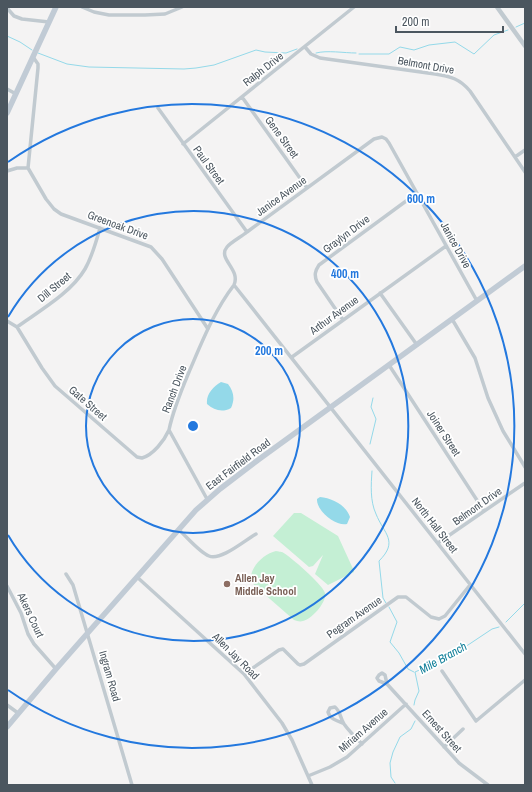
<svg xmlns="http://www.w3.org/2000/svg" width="532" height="792" font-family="'Archivo Narrow',sans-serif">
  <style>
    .garden { fill: #c4efd4 }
    .water { fill: #94d9e9 }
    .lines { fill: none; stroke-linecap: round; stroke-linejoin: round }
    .stream { stroke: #94d9e9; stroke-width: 1 }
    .minor { stroke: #c1cad0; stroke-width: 3.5 }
    .tertiary { stroke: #c1cad0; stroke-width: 4.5 }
    .secondary { stroke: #c1cbd5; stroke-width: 5.5 }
    .ring { fill: none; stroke: #2378de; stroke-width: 2 }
    .education-dot { fill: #8d6e63; stroke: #fff; stroke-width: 1.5 }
    .labels { text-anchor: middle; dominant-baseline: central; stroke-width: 3.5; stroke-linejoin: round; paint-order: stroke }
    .street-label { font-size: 11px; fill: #4b565f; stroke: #fff }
    .education-label { font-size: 11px; font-weight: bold; fill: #785e54; stroke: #fff; text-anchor: start }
    .water-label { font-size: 12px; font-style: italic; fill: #13819b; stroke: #fff }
    .centre { fill: #2378de; stroke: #fff; stroke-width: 2 }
    .ring-label { font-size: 12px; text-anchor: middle; font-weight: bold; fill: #2378de; stroke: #fff; stroke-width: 3.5; stroke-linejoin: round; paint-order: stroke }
  </style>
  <rect width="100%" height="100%" fill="#f4f3f3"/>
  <path class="garden" d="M294,513H301L338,536L354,571V572L328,585L315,574L323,555L313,566L309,567L273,536Z
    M276,551C276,551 281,552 282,552C290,556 323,585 325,593C327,602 312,619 303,621C300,622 297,621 294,620L254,585C252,581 250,577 252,572C255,563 266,553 276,551Z"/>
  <path class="water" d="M221,382L228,384C234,392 235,399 231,408C222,413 214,410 207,404C206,394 213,387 221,382Z
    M320,497C332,498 346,505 350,517L347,524C337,527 316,511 317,499Z"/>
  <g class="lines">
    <path class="stream" d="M516,27L525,23
      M7,36L20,42L32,50
      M38,53L67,64L89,67L184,69L196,68L214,65L256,50L265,52L286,53L297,49
      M316,53C327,50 344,53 356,53
      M359,54H389L400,47L414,50L429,45L455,42L474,54L494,35L508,30
      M370,444L376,419L371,407L373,398
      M372,471C371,485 370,501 376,514C384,534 399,541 379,561L383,598L386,603
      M389,607L397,622L390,642L399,653L408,669L414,672
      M506,622L525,603
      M414,705L415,700L419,691L415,672L453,655L492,629L499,627
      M395,783L391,777L390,763L393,752L400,737L411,729L415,721"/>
    <path class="minor" d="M82,7L94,12L109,15H145L165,14L182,7
      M7,8L14,16L22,19L49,22
      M305,47L311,54L320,58L435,74C450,76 460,79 470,91L525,172
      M33,57L38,64V68L28,168L46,199L54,209L61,214L151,247L162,259L208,329
      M7,89L16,94
      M242,97L307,188
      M158,108L247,232
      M183,144L354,7
      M515,157L525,150
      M7,171L17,168H28
      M234,285L525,654
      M380,293L417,345
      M452,319L475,358L488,398L503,431L525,467
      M343,320L317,282C314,275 315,271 319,265L417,193
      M7,321L17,327L42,368L55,386L137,457L142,458C153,455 164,441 169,430
      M17,327C39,311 71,293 85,269C92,257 96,242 100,228
      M292,357L446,246
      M389,365L484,511
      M207,499L169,430C173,410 181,391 189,372C202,342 214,311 234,285C241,269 217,259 227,247C231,242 241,237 247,232L374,139L382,137L386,139L389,143L477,301
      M179,530C187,537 199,552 209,556C221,561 245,540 256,534
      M438,543L525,483
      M66,574L73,585L132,785
      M137,577L244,674L282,723L292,740L312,785
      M7,586L21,613L28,634L34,644L56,669
      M442,671L476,721L525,680
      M244,674L279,650L283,649L298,664L300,665L304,664L398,597H406L431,617L439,619L445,616L470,585
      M387,684L379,681L377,678L379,675L382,673L385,675L387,684L459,763L488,785
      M7,705L18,713
      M343,723C337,721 330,719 328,712L330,708L335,707C341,712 340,718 344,724C349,731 356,738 362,744
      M444,747L463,729
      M308,776L330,767L347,757L406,704"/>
    <path class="tertiary" d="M497,7L525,46"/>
    <path class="secondary" d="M7,113L56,7
      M7,727L56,669L196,510L220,489L258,460L525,266"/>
  </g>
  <g class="ring">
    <circle cx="193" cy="426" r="107"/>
    <path d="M8 317A215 215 0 1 1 8 535"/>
    <path d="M8 162A322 322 0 1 1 8 690"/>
  </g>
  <circle class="education-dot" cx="227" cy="584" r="4"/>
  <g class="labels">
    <g class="street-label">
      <text transform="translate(426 65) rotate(10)">Belmont Drive</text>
      <text transform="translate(263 69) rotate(-38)">Ralph Drive</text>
      <text transform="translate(282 137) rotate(54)">Gene Street</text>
      <text transform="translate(209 165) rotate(54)">Paul Street</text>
      <text transform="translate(281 196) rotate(-36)">Janice Avenue</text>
      <text transform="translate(118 225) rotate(20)">Greenoak Drive</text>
      <text transform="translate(346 234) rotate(-37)">Graylyn Drive</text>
      <text transform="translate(456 245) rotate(61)">Janice Drive</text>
      <text transform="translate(54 287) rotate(-40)">Dill Street</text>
      <text transform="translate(334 315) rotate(-36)">Arthur Avenue</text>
      <text transform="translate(174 389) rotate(-69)">Ranch Drive</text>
      <text transform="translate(88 403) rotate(41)">Gate Street</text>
      <text transform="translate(444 433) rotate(57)">Joiner Street</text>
      <text transform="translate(238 464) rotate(-37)">East Fairfield Road</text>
      <text transform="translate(477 506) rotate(-35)">Belmont Drive</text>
      <text transform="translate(435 525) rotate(52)">North Hall Street</text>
      <text transform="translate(31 615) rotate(65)">Akers Court</text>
      <text transform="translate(354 617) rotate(-35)">Pegram Avenue</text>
      <text transform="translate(236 656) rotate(45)">Allen Jay Road</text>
      <text transform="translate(110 676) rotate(74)">Ingram Road</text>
      <text transform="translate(363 730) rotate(-41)">Miriam Avenue</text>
      <text transform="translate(442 731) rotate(48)">Ernest Street</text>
    </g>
    <g class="education-label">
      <text x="235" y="578">Allen Jay<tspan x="235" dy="13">Middle School</tspan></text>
    </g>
    <g class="water-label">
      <text transform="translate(443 658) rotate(-29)">Mile Branch</text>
    </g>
  </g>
  <circle cx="193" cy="426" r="6" class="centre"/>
  <g class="ring-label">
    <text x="421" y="203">600 m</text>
    <text x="345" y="278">400 m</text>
    <text x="269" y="355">200 m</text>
  </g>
  <rect width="532" height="792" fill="none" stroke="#4b565f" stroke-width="16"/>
  <path d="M396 26v6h107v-6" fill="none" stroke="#4b565f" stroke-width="2"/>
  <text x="402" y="26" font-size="12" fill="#4b565f" stroke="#ffffff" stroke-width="3" paint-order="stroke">200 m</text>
</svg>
